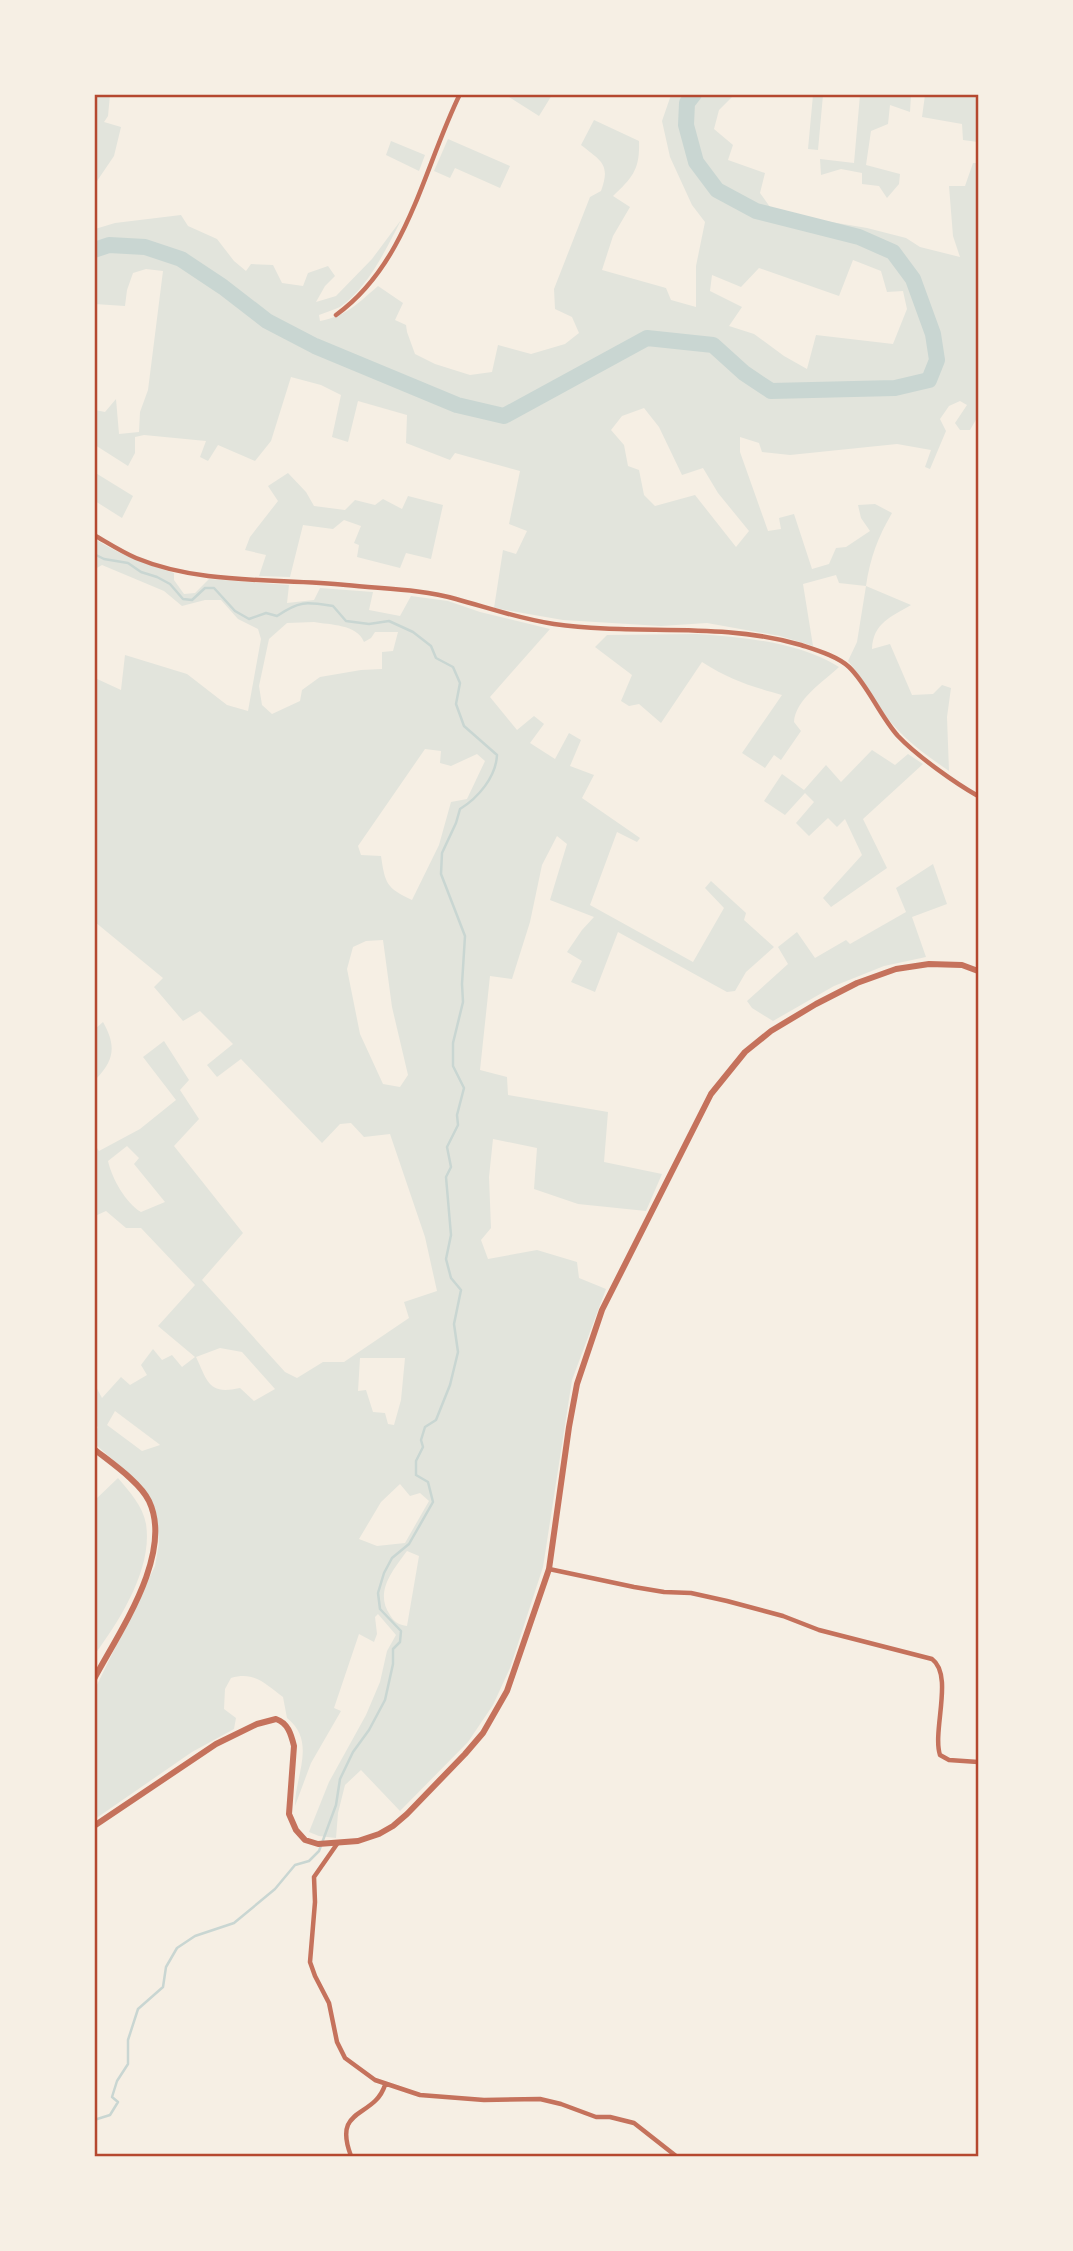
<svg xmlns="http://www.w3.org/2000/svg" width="1073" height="2251" font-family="Arial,sans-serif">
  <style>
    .green { fill: #e2e4dc; fill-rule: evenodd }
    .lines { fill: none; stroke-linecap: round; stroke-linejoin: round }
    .stream { stroke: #c9d6d2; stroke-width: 2.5 }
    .river { stroke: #c9d6d2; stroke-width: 16 }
    .minor { stroke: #c5725c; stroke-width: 4.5 }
    .tertiary { stroke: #c5725c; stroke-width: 6 }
    .neatline { fill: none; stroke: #b5482f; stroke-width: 2.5 }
  </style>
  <rect width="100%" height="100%" fill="#f6efe4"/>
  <path class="green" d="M96,95H110L108,116L104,122L121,127L114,156L95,184Z
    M510,95V94L552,95L539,116L509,97Z
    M671,95H734L719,110L714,129L733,145L728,160L765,173L760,193L770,207L819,220L867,228L906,238L920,247L960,257L953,236L949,186H965L973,163H978V416L970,430H960L955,423L967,405L960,401L949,406L940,419L946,431L930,469L925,467L931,450L897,444L790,455L762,452L759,443L740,437V452L768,531L781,529L779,518L794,514L812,569L829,564L836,548L846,547L870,531L861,518L858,505L875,504L892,513C878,537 870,558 866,586L911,605C891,617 873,623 872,649L890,644L912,695L933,694L942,685L951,688L947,717L949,771C926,755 903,739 886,716C873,698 863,679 848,661L857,642L866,586L839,583L836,575L803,584L813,646L780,636L707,623L661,626L563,620L494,608L503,550L516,554L527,531L509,524L520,471L455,453L450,460L406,443L407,415L358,401L348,442L332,437L341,395L321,385L291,377L271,441L255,461L218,445L208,461L200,457L206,441L144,435L135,437V453L128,466L95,445V410L105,412L116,399L119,434L139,432L140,412L148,390L163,271L146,269L133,273L127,290L125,306L95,304V229L115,223L181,215L188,226L217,239L234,261L246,271L251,264L273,265L282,283L303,286L308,273L328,266L335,276L325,286L316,302L336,296L372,259L401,220C387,248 367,289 340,307C334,310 326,312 319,315L320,321C347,316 358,303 378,286L403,303L395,320L406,325L407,332L415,354L435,364L470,375L492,372L498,345L531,354L565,344L579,333L572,317L555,309L554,289L590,197L601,191C611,164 601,161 581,145L594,120L639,141C640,169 633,177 613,196L630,207L613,236L602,270L666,288L671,300L696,307V266L705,222L692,205L670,157L662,121ZM853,260L881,271L887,292L903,291L907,309L893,344L816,335L807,369L784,356L754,334L729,326L742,307L710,291L712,275L741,287L759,268L839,296ZM644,408L659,427L682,475L703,468L718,493L749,531L736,547L695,495L655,506L644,495L639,470L628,466L624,445L611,430L622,416Z
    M813,95H823L818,150L808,149Z
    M860,95H911L910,112L890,105L888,124L871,131L866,165L900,174L899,184L887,198L879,186L862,184V173L841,169L821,175L820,159L854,163Z
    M925,95H978V142L963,140L962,124L922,117Z
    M448,139L510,166L500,188L455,168L450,178L434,171Z
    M391,141L425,155L419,171L386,155Z
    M94,472L133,496L122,518L95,501Z
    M288,473L306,492L314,506L345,510L355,500L375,505L383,499L402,509L408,496L443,505L431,559L406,553L400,568L357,557L359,545L354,543L361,526L344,520L333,529L303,525L290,577L259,576L266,555L245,550L250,537L278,501L268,486Z
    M95,539C120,555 146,564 174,573V580L184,594L195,593L209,579L289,585L287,603L314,600L320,588L373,592L369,610L400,616L411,596L448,601L480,612L550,629L490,697L517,730L534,716L544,724L530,743L555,759L569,733L581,740L570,766L594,775L582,798L640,838L637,842L617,832L590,905L693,962L724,908L705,888L711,881L746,913L744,920L774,947L746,972L735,991L727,992L618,932L595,992L571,982L582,961L567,952L582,930L594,917L550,900L567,844L557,836L542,865L530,922L512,979L490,976L480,1070L507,1077L508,1095L608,1112L604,1162L662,1174L646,1211L578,1204L534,1189L537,1148L493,1139L489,1177L491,1228L481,1240L488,1259L537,1250L577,1262L579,1278L606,1289L572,1380L543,1567L510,1668L493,1705L468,1742L400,1811L361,1770L345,1785L338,1813L336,1838L319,1836L309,1832L329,1782L366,1715L380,1682L387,1651L396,1635L378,1614L375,1617L377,1634L374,1642L359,1634L334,1708L341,1711L311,1763L295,1806C295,1775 317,1742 287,1718L283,1697C265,1684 255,1671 231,1678L225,1689L224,1709L236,1718L234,1729L192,1752L95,1819V1689L155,1566L159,1543L156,1514L149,1496L135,1479L95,1444V1433L98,1427L95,1425L94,1383L102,1398L121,1377L130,1385L147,1375L141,1365L153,1349L162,1360L172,1355L182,1367L195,1357L158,1326L195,1285L141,1228H126L106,1211L95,1216V1145L99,1151L140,1129L176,1100L143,1057L164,1041L189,1080L180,1090L199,1119L174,1146L243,1233L202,1280L285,1372L297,1378L323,1362H344L409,1318L404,1302L437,1291L425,1237L390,1134L364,1137L351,1123L340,1124L322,1143L241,1059L217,1077L207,1065L233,1044L200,1011L183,1021L154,987L163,978L95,922V678L121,690L125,655L187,674L227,705L248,711L261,639L258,629L238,619L221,600H205L182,606L164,591L102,565L95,569ZM314,622C330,625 357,624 364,642L371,638L375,632H398L393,651L382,652V669L361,670L320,677L302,690L300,701L272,714L262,705L259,686L269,639L287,623ZM425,749L441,751L440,763L451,766L477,754L485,761L467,799L451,802L439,845L412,900C386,888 385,883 381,856L361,855L358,846ZM383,940L392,1007L408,1075L400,1087L383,1084L360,1034L347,969L353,947L366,941ZM127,1146L139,1158L134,1164L165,1202L141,1212C126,1203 112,1179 108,1161ZM220,1348L242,1352L275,1389L254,1401L240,1388C208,1395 208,1382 196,1357ZM360,1358H405L401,1400L394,1425L388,1424L385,1413L373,1412L366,1390L358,1391ZM115,1411L159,1444L160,1445L142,1451L107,1425ZM400,1484L410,1496L420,1493L429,1501L405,1543L377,1546L359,1539L381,1502ZM407,1551L419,1556L407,1626C399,1625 394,1622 390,1615C374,1592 393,1570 407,1551Z
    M697,634C746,638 796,641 839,667C824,681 795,700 794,722L801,731L781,760L774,755L765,768L742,753L782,695C750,686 730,680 702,662L661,723L639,704L629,706L621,701L632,675L595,647L607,635Z
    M872,750L895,765L908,754L923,764L863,819L887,868L831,907L823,898L862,855L845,819L837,827L828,818L809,836L796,823L814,802L805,793L785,815L764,801L782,774L804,790L826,765L841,782Z
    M933,864L947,904L912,917L926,957L884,966L834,986L773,1021L752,1008L747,1001L788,964L778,947L797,932L815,958L846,940L850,944L906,912L896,888Z
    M103,1022C116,1045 115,1060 96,1079L95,1029Z
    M118,1478C129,1491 143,1506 146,1524C153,1568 120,1620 95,1654V1500Z"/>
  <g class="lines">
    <path class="stream" d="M94,554L104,559L128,563L141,572L157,577L170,584L183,599L192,600L205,588H214L235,611L249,619L266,613L277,616C300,600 307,602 333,606L346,621L369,624L389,621L413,632L431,646L436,658L453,667L460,683L456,704L464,726L497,755C496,777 478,798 460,809L456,823L442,853L441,874L465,936L462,984L463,1002L453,1043V1066L464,1088L457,1115L458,1125L447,1147L451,1167L446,1177L451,1235L446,1259L451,1278L461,1290L454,1324L458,1352L450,1385L436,1420L425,1427L421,1440L423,1447L416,1461V1475L428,1482L433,1502L409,1544L392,1558L384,1573L378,1593L380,1609L401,1631L400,1642L393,1649V1664L385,1700L369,1730L353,1752L340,1779L336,1805L319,1851L309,1861L295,1865L275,1889L234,1923L195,1936L177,1948L166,1967L163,1987L138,2009L128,2040V2064L117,2081L112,2097L118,2102L110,2115L94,2120"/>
    <path class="river" d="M94,250L109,245L145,247L181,259L223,287L267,321L315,346L457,405L504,416L647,338L713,345L744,373L771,391L895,388L929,380L937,360L933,334L913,279L893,252L859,237L756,211L717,190L696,162L686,125L687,103L694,94"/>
    <path class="minor" d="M336,315C408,263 423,169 460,94
      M94,535C108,543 122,552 136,558C201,585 277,578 346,585C382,589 421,589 456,599C489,608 520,619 554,624C637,636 719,621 801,645C816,650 837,656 849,667C867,684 880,716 898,736C917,756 955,783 978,796
      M549,1569L634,1587L664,1592L691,1593L727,1601L783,1616L819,1630L932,1659C954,1675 932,1731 940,1755L949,1760L978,1762
      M337,1844L314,1877L315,1902L310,1962L315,1976L329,2003L337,2042L345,2058L375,2080L420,2095L484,2100L540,2099L561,2104L596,2117H610L634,2123L676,2156
      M351,2156C332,2106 374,2119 385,2085"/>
    <path class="tertiary" d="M94,1449C110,1462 140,1482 149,1501C174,1554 119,1632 94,1679
      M94,1826L216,1744L257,1724L276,1719C288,1723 291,1734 294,1746L289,1814L296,1830L305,1840L318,1844L358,1841L379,1834L393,1826L407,1814L465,1754L483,1733L507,1691L549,1569L569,1427L577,1384L602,1310L711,1094L745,1052L771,1031L816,1004L857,983L896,969L929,964L962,965L978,971"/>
  </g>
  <rect width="1073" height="2251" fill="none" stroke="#f6efe4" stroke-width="192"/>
  <rect x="96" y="96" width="881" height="2059" class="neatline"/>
</svg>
